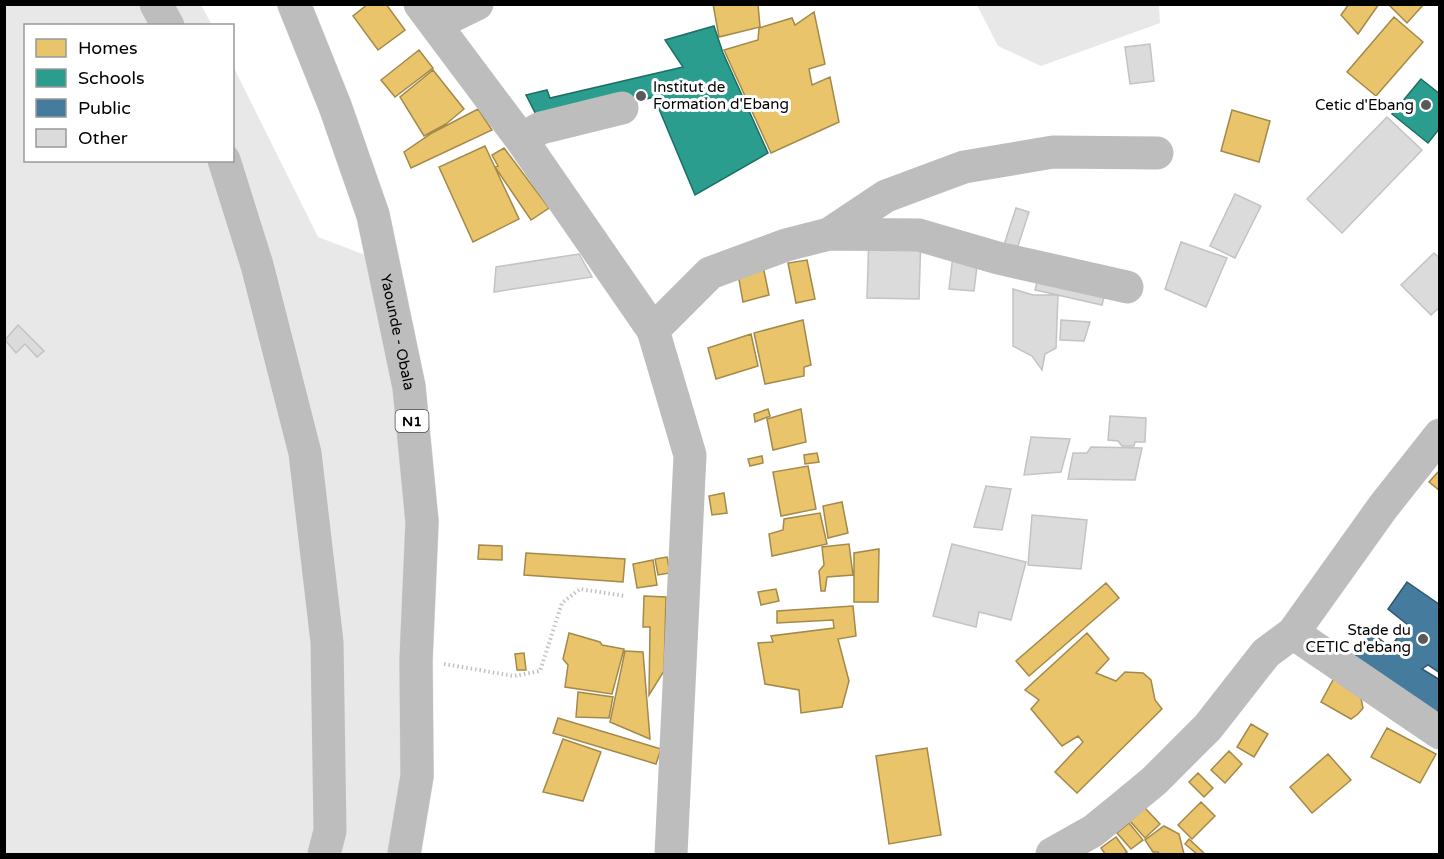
<svg xmlns="http://www.w3.org/2000/svg" width="1444" height="859" font-family="'Varela Round',sans-serif">
  <style>
    .green { fill: #e8e8e8 }
    .homes { fill: #e9c46a; stroke: #a3894a; stroke-width: 1.5 }
    .schools { fill: #2a9d8f; stroke: #1d6e64; stroke-width: 1.5 }
    .public { fill: #457b9d; stroke: #30566e; stroke-width: 1.5 }
    .building { fill: #dbdbdb; stroke: #c3c3c3; stroke-width: 1.5 }
    .lines { fill: none; stroke-linecap: round; stroke-linejoin: round }
    .highway-casing { stroke: #dbdbdb; stroke-width: 34 }
    .path { stroke: #c2c2c2; stroke-width: 4; stroke-dasharray: 1.5 3; stroke-linecap: butt }
    .minor { stroke: #bdbdbd; stroke-width: 33 }
    .highway { stroke: #bdbdbd; stroke-width: 33 }
    .poi-dot { fill: #595959; stroke: #fff; stroke-width: 2 }
    .labels { text-anchor: middle; dominant-baseline: central; stroke-width: 6; stroke-linejoin: round; paint-order: stroke }
    .shield { fill: #fff; stroke: #4c4c4c; stroke-width: 1.5 }
    .shield-label { font-size: 14px; font-weight: bold; fill: #000 }
    .poi-label { font-size: 15px; fill: #000; stroke: #fff; text-anchor: end }
    .street-label { font-size: 15px; fill: #000; stroke: #fff }
  </style>
  <rect width="100%" height="100%" fill="#fff"/>
  <path class="green" d="M5,5H201L212,25L26,26V160H232L233,66L318,237L402,269L417,664L402,854H5Z
    M977,5H1159L1160,23L1041,66L998,46Z"/>
  <path class="homes" d="M368,4H386L405,30L378,50L353,16Z
    M713,4H758L760,27L719,37Z
    M1349,4H1379L1358,34L1341,15Z
    M1388,4H1424L1407,23Z
    M814,12L825,64L809,69L812,85L830,77L839,122L771,153L724,50L758,40L759,28L792,18L795,25Z
    M1394,17L1423,42L1376,96L1347,72Z
    M419,50L433,68L395,97L381,80Z
    M433,70L464,109L446,124L424,136L400,97Z
    M478,109L492,130L411,168L404,152L432,133Z
    M1232,110L1270,121L1259,162L1221,151Z
    M485,146L519,219L473,242L439,167Z
    M504,148L549,208L531,220L495,167L498,166L492,155Z
    M807,260L815,299L796,303L788,263Z
    M763,266L769,295L743,302L738,274Z
    M803,320L811,365L804,367V376L765,384L754,333Z
    M751,334L758,366L716,379L708,348Z
    M768,409L770,416L755,422L754,414Z
    M801,409L806,442L773,450L767,419Z
    M817,453L819,462L805,464L804,455Z
    M762,456L763,463L750,466L748,459Z
    M808,466L816,509L781,516L773,472Z
    M1440,470V491L1429,482Z
    M724,493L727,513L712,515L709,496Z
    M842,502L848,533L828,538L823,506Z
    M820,513L827,544L772,556L769,534L783,530L784,519Z
    M849,544L853,575L827,577L825,591H821L819,571L824,565L822,547Z
    M479,545L502,546V560L478,559Z
    M879,549L878,602H854V553Z
    M526,553L625,559L623,582L524,575Z
    M667,557L670,573L658,575L655,559Z
    M653,560L657,585L637,588L633,564Z
    M1106,583L1119,598L1029,676L1016,661Z
    M776,589L779,601L761,605L758,592Z
    M644,596L666,597L664,671L649,695L650,627H643Z
    M853,606L856,636L838,639L849,681L842,707L801,713L799,690L765,684L758,643L773,642L771,636L834,628L833,620L777,623V611Z
    M569,633L600,642L602,645L624,649L612,694L565,687L568,665L563,659Z
    M1087,633L1109,659L1096,673L1116,681L1125,672L1143,673L1151,680L1155,700L1162,709L1077,793L1055,772L1083,742L1078,736L1062,746L1031,709L1039,700L1025,690Z
    M625,651L643,652L650,739L610,722Z
    M524,653L526,670H517L515,654Z
    M1334,678L1360,693L1363,708L1358,714L1351,719L1321,702Z
    M578,692L613,697L609,718L576,717Z
    M558,718L661,749L656,764L553,733Z
    M1251,724L1268,734L1254,757L1237,747Z
    M1387,728L1436,754L1420,783L1371,757Z
    M563,739L601,752L583,801L543,792Z
    M927,748L941,835L889,844L876,756Z
    M1229,751L1242,764L1225,783L1211,770Z
    M1328,754L1351,780L1312,813L1290,787Z
    M1198,773L1213,788L1204,797L1189,782Z
    M1201,802L1215,816L1192,839L1178,825Z
    M1145,808L1160,824L1145,838L1130,821Z
    M1129,823L1143,840L1131,849L1117,833Z
    M1164,826L1179,834L1184,854H1159L1158,852H1153L1145,840Z
    M1116,837L1127,852L1124,854H1105L1101,848Z
    M1189,839L1205,854H1197L1185,844Z"/>
  <path class="schools" d="M714,26L723,53L768,153L695,195L654,97L542,126L526,95L547,90L550,98L683,67L665,40Z
    M1421,79L1440,94V128L1428,143L1392,114Z"/>
  <path class="public" d="M1407,582L1440,605V673L1428,665L1422,669L1440,680V708L1436,714L1352,661L1372,633L1390,647L1408,625L1388,609Z"/>
  <path class="building" d="M1150,44L1154,81L1130,84L1125,47Z
    M1387,117L1422,150L1342,233L1307,199Z
    M1235,194L1261,206L1235,258L1210,246Z
    M1016,208L1029,212L1017,249L1004,245Z
    M869,235L921,236L919,299L867,298Z
    M1181,242L1227,258L1206,307L1165,289Z
    M1434,253L1440,258V307L1431,315L1401,285Z
    M579,254L592,277L494,292L496,267Z
    M953,255L978,257L974,291L949,289Z
    M1039,274L1106,289L1102,305L1035,290Z
    M1013,289L1033,295H1058L1056,348L1045,354L1042,370L1032,356L1013,346Z
    M1061,320L1090,322L1084,341L1060,340Z
    M18,325L44,351L37,357L25,344L16,353L5,340Z
    M1110,416L1146,418L1145,442H1135L1134,446H1122L1118,441L1108,440Z
    M1031,437L1070,439L1061,472L1024,475Z
    M1091,447L1142,448L1135,480L1068,479L1073,453H1087Z
    M986,486L1011,489L1002,530L974,527Z
    M1032,515L1087,520L1081,569L1028,565Z
    M952,544L1026,562L1011,620L979,612L976,627L933,616Z"/>
  <g class="lines">
    <defs>
      <g id="highway">
        <path id="s1" d="M294,4L335,106L373,215L409,387L422,522L416,660L417,776L404,854"/>
      </g>
    </defs>
    <use href="#highway" class="highway-casing"/>
    <path class="path" d="M444,664L514,676L540,671L562,603L580,589L625,596"/>
    <path class="minor" d="M156,4L168,26
      M420,4L521,139L653,330L690,455L671,854
      M436,24L477,4
      M521,139L541,128L622,108
      M224,160L257,265L305,453L327,642L330,831L324,854
      M829,234L886,196L964,167L1053,152L1157,153
      M653,330L710,273L786,245L829,234L919,235L998,258L1127,287
      M1293,633L1440,733
      M1052,854L1093,831L1120,809L1154,781L1208,727L1266,653L1293,633L1383,507L1440,435"/>
    <use href="#highway" class="highway"/>
  </g>
  <g class="poi-dot">
    <circle cx="641" cy="96" r="6"/>
    <circle cx="1426" cy="105" r="6"/>
    <circle cx="1423" cy="639" r="6"/>
  </g>
  <g class="labels">
    <rect class="shield" x="395.5" y="410" width="33" height="22" rx="4.5"/>
    <g class="shield-label">
      <text x="412" y="421">N1</text>
    </g>
    <g class="poi-label">
      <text x="653" y="87" text-anchor="start">Institut de<tspan x="653" dy="17">Formation d'Ebang</tspan></text>
      <text x="1414" y="105">Cetic d'Ebang</text>
      <text x="1411" y="630">Stade du<tspan x="1411" dy="17">CETIC d'ebang</tspan></text>
    </g>
    <g class="street-label">
      <text stroke="none"><textPath href="#s1" startOffset="345">Yaounde - Obala</textPath></text>
    </g>
  </g>
  <rect width="1444" height="859" fill="none" stroke="#000000" stroke-width="12"/>
  <rect x="24" y="24" width="210" height="138" fill="#ffffff" stroke="#999999" stroke-width="1.5"/>
  <rect x="36" y="39" width="30" height="18" fill="#e9c46a" stroke="#999999" stroke-width="1.5"/>
  <text x="78" y="54" font-size="18" fill="#000000">Homes</text>
  <rect x="36" y="69" width="30" height="18" fill="#2a9d8f" stroke="#999999" stroke-width="1.5"/>
  <text x="78" y="84" font-size="18" fill="#000000">Schools</text>
  <rect x="36" y="99" width="30" height="18" fill="#457b9d" stroke="#999999" stroke-width="1.5"/>
  <text x="78" y="114" font-size="18" fill="#000000">Public</text>
  <rect x="36" y="129" width="30" height="18" fill="#dbdbdb" stroke="#999999" stroke-width="1.5"/>
  <text x="78" y="144" font-size="18" fill="#000000">Other</text>
</svg>
